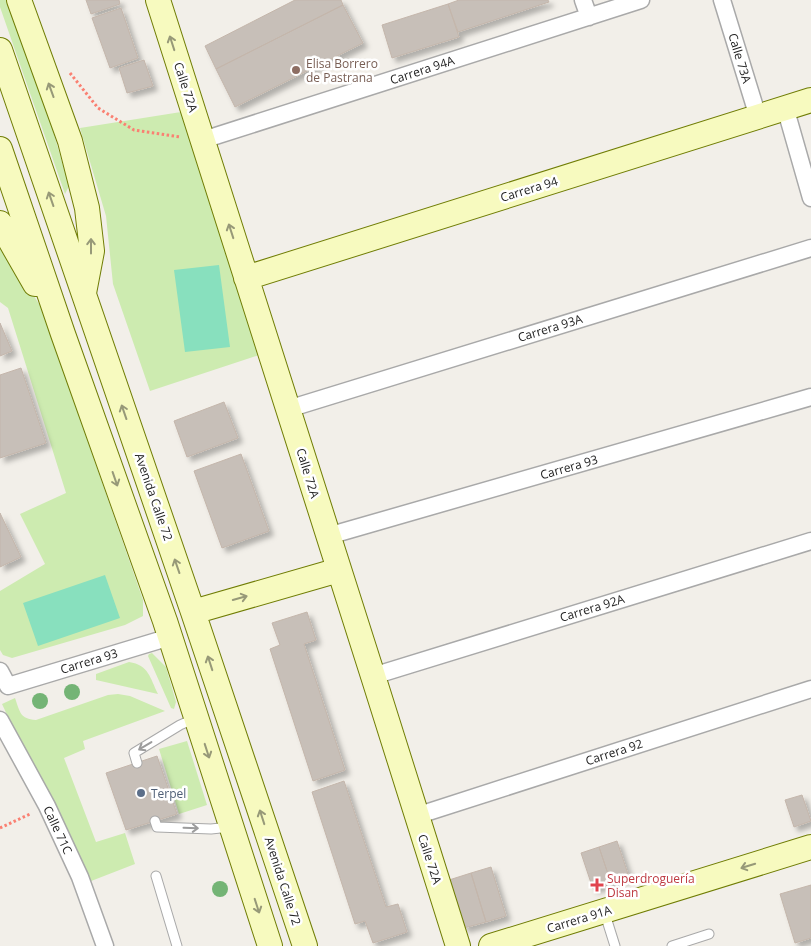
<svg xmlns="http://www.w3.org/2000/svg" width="811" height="946" font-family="'Open Sans',sans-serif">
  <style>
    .grass { fill: #cdebb0 }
    .pitch { fill: #88e0be }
    .building { fill: #c7bfb8; stroke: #c4b6ab; filter: url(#shadow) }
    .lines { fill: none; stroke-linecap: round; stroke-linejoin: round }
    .lane-casing { stroke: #a9a9a9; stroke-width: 11 }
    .street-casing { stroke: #a9a9a9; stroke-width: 19 }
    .secondary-casing { stroke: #707d05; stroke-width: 26 }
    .path { stroke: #fa8072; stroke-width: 3; stroke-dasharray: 2.5 2.5; stroke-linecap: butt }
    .lane { stroke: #fff; stroke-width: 9 }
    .street { stroke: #fff; stroke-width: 16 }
    .secondary { stroke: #f7fabf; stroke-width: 24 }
    .tree { fill: #74b475 }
    .oneway { stroke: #979978 }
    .oneway2 { stroke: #9c9c9c }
    .education-dot { fill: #8d6e63; stroke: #fff; stroke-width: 2 }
    .service-dot { fill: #5c6f8a; stroke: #fff; stroke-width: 2 }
    .health-dot { fill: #e0444e; stroke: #fff; stroke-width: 2 }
    .labels { text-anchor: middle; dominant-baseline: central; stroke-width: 5; stroke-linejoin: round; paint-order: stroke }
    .street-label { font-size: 12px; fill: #222; stroke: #fff }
    .education-label { font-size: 12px; fill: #785e54; stroke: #fff; text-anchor: start }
    .service-label { font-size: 12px; fill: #4e5e75; stroke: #fff; text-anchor: start }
    .health-label { font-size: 12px; fill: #be3a42; stroke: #fff; text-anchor: start }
  </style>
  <defs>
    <filter id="shadow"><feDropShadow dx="4.5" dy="4.5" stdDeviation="2.5" flood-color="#0004"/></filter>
  </defs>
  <rect width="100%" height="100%" fill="#f2efe9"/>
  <path class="grass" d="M0,0H7L51,124L69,186L65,194L0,7Z
    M181,112L262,354L150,391L113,284L106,216L80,128Z
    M0,243L41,307L143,600V616L125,625L12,658L3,655L0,650V591L45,564L20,514L66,493L8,308L0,302Z
    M152,653L166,667L176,702L174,709L171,708L148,656L149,654Z
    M129,662C149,665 150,678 158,694L96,680V674Z
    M118,694L130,696L165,711L83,741L85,749L64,758L96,842L125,833L135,864L86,883L2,704L15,698C20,712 20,719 36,720L108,695Z
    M187,741L207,805L179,814L159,749Z"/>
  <path class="pitch" d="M219,265L230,347L185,352L174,270Z
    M105,575L120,618L38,646L23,603Z"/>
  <path class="building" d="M86,0H119L120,4L91,14Z
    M295,0H341L343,5L216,69L205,46Z
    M459,0H548L549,2L458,32L448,4Z
    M448,4L459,37L392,58L382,25Z
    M343,5L363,43L235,107L216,69Z
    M121,8L138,58L110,68L92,18Z
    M144,60L153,86L127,93L119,68Z
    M0,323L12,351L0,356Z
    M21,368L46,443L0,458V375Z
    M224,402L238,438L187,457L174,421Z
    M241,454L269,531L222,548L194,471Z
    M0,513L21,557L0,567Z
    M307,612L316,640L304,644L345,770L313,781L270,649L280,645L272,623Z
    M157,756L177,814L126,830L106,773Z
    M344,781L386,907L398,904L407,932L373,943L365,921L355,924L312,792Z
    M802,795L811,821L794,827L785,800Z
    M617,841L629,877L611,883L599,847Z
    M599,847L611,883L593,889L581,853Z
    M491,867L506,916L486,922L471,873Z
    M471,873L486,922L464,928L449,880Z
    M811,885V938L795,943L780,894Z"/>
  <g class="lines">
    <defs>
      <path id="lane" d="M137,763L134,753L180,725L196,718
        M155,821L157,827L211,829L230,827
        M156,876L177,946
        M604,911L615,946
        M672,946L709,934"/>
      <path id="street" d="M583,0L589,17
        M722,0L758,117
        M787,114L811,198
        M203,140L641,0
        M288,409L811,248
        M328,536L811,397
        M0,671L8,686L170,637
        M373,676L811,541
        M0,720L47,806L80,877L105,946
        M416,816L811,689"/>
      <path id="secondary" d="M19,0L70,141L87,208L92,251L84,293
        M158,0L373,676L458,946
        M0,50L193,612L305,946
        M0,149L63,334L165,621L270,946
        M0,223L35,284
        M246,278L811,100
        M193,612L339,570
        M491,946L811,847"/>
    </defs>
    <use href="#lane" class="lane-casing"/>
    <use href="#street" class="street-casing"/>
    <use href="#secondary" class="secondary-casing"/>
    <path class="path" d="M70,73L98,108L134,130L180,137
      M0,828L30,814"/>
    <use href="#lane" class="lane"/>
    <use href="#street" class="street"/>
    <use href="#secondary" class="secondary"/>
  </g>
  <g class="tree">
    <circle cx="72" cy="692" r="8"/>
    <circle cx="40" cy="701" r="8"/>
    <circle cx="220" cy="889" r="8"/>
  </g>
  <defs><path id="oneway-shaft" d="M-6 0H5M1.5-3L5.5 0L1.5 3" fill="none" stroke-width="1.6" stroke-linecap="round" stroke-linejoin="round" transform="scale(1.25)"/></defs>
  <g class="oneway">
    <use href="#oneway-shaft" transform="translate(172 43) rotate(-108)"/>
    <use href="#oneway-shaft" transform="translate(51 90) rotate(-110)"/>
    <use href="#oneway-shaft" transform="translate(51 199) rotate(-109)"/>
    <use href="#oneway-shaft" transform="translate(231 231) rotate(-108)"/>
    <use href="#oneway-shaft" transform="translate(91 246) rotate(-90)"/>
    <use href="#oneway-shaft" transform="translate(124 412) rotate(-109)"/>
    <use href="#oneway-shaft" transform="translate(115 479) rotate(71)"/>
    <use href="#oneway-shaft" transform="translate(177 566) rotate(-109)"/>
    <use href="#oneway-shaft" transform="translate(240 598) rotate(-16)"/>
    <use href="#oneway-shaft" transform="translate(210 663) rotate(-108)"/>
    <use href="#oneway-shaft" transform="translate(207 751) rotate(72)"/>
    <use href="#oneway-shaft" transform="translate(262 817) rotate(-108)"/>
    <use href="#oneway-shaft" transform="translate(748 866) rotate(163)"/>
    <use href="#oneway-shaft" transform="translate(257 906) rotate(72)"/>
  </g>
  <g class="oneway2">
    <use href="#oneway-shaft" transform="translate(145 746) rotate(149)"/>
    <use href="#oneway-shaft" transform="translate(191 828) rotate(2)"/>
  </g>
  <circle class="education-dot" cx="296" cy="70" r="5"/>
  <circle class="service-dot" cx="141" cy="793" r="5"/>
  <path class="health-dot" d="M594.5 877.5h5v5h5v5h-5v5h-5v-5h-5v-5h5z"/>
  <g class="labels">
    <g class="street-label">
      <text transform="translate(740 58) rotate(73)">Calle 73A</text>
      <text transform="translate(422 70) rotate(-18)">Carrera 94A</text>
      <text transform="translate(186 87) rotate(72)">Calle 72A</text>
      <text transform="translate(529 189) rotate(-17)">Carrera 94</text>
      <text transform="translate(550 328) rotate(-17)">Carrera 93A</text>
      <text transform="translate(569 467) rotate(-16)">Carrera 93</text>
      <text transform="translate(308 473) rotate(73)">Calle 72A</text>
      <text transform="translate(154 497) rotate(71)">Avenida Calle 72</text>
      <text transform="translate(592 608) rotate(-17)">Carrera 92A</text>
      <text transform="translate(89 661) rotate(-17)">Carrera 93</text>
      <text transform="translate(614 752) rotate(-18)">Carrera 92</text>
      <text transform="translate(58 830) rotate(65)">Calle 71C</text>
      <text transform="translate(430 859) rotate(72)">Calle 72A</text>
      <text transform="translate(283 881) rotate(72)">Avenida Calle 72</text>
      <text transform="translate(579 919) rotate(-17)">Carrera 91A</text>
    </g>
    <g class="education-label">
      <text x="306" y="63">Elisa Borrero<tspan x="306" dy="14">de Pastrana</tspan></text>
    </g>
    <g class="service-label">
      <text x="151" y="793">Terpel</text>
    </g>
    <g class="health-label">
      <text x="607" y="878">Superdroguería<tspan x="607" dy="14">Disan</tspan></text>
    </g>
  </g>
</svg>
